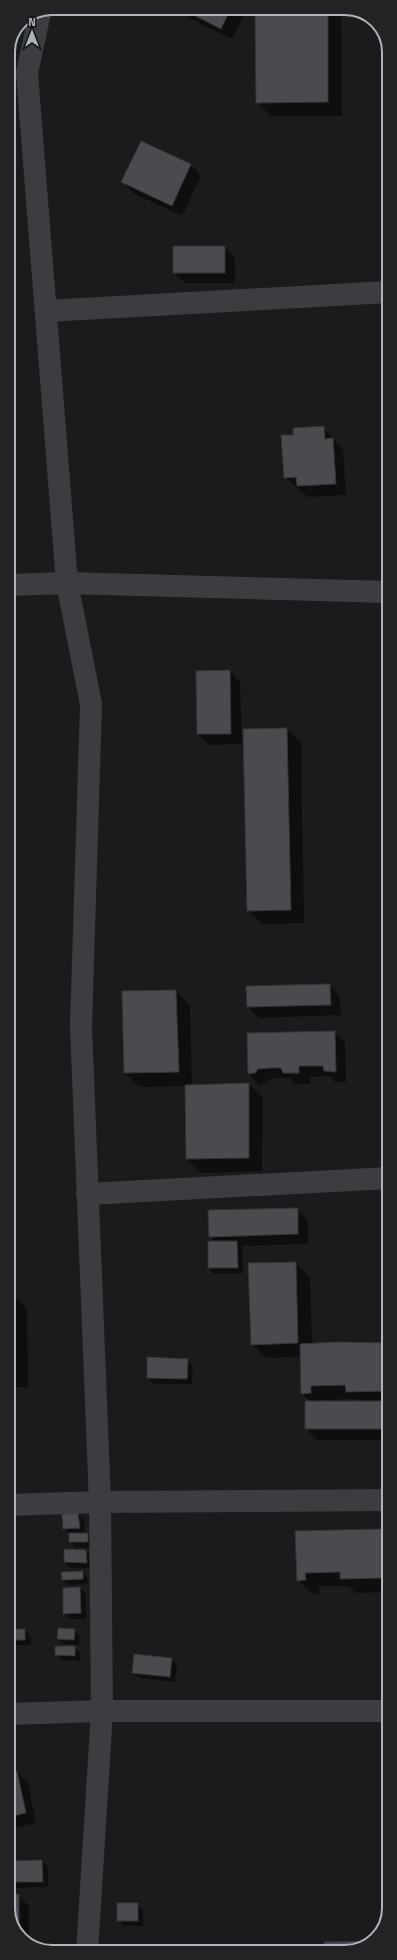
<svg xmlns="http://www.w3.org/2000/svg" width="397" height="1960" font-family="'Titillium Web',sans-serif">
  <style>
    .shadow { fill: #0007; fill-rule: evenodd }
    .building { fill: #494b4f; stroke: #343538 }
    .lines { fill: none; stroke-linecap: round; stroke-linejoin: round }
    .minor { stroke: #3c3d41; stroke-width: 22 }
    .rim { fill: none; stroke: #aeb4bb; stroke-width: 2 }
  </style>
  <rect width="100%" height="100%" fill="#1a1b1c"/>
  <path class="shadow" d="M181,8H247L232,39L191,19Z
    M256,8L341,9L342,116H271L257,102Z
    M142,142L191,165L201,176L182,216L133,193L123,182Z
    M225,247L235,258V283H185L174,273Z
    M323,427L343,450L346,495L308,497L285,477L294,436Z
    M230,671L240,682L242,744L209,745L198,734Z
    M287,729L301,743L304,923L262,924L248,910Z
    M329,985L340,996L341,1015L259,1018L248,1007L247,987Z
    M176,991L190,1005L192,1086L249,1084L263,1098L262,1171L201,1173L187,1159L186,1086L139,1087L125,1073L123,992Z
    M334,1032L345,1042L346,1082H335L330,1076L310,1077V1084H295L290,1078H281L269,1079L266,1083L259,1085L249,1074L248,1034Z
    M297,1209L308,1220V1244L242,1246L243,1273L214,1274L209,1268V1242H215L210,1236Z
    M296,1263L310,1277L312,1344H387L389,1346V1440H317L306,1429L311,1402L302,1393L301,1357L266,1358L252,1344ZM354,1399L357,1402H324V1400Z
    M8,1295H13L27,1309L28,1387H8Z
    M188,1360L193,1366L192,1384H154L148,1378Z
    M78,1514L84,1519L85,1534H88L93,1540V1547H75L70,1541V1534L64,1529L63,1515Z
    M383,1530L389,1536V1592L356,1593L349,1586H319V1594H312L298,1580L296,1532Z
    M86,1551L91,1556L92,1568H71L65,1562Z
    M82,1572L88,1578V1584L68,1585L62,1579Z
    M80,1588L86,1594V1619H70L64,1613Z
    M25,1630L31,1636V1645H17L11,1639Z
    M74,1630L80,1636L79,1645L64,1644L58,1638Z
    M74,1647L80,1653V1661L62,1660L56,1654Z
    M171,1659L177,1664L175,1682L139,1678L133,1673Z
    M17,1772L28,1783L36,1823L8,1829V1774Z
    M42,1861L48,1867V1887L16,1888L10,1882L9,1862Z
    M18,1895L29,1906V1943L21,1939L8,1914Z
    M137,1904L143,1910V1926H124L118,1920Z"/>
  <path class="building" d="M180,8H231L221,29Z
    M255,8H328V102L256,103Z
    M141,141L191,164L172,206L121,182Z
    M173,246H225V273H173Z
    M324,426L325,439L333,438L336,484L297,486L296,477L284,478L281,435H293V428Z
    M385,432H389V549H387Z
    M230,670L231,734H197L196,671Z
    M287,728L291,910L247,911L243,729Z
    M330,984L331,1005L247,1007L246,986Z
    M176,990L179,1072L124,1073L122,991Z
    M335,1031L336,1072L324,1071L323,1066H299V1073H283L281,1068H270L258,1069L255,1073L248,1074L247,1033Z
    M249,1083V1158L186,1159L185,1085Z
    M298,1208V1234L209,1237L208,1210Z
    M208,1241H237L238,1268H208Z
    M296,1262L298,1343L251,1345L248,1263Z
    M8,1294H14L15,1373H8Z
    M336,1342L387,1343L389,1391L346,1392L345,1385L311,1386V1393L301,1394L300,1344Z
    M147,1357L188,1359L187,1379L147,1378Z
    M305,1401H388L389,1429H305Z
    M78,1513L80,1528L63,1529L62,1514Z
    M383,1529L384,1578L340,1579V1572L305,1573L306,1580L297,1581L295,1531Z
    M69,1533H88V1542H69Z
    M64,1549L86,1550L87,1563L64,1562Z
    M83,1571V1579L62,1580L61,1572Z
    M80,1587L81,1613L63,1614V1588Z
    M58,1628L75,1629L74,1640L57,1639Z
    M10,1629H25V1640H10Z
    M55,1646H75V1656L55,1655Z
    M134,1654L172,1658L170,1677L132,1673Z
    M17,1771L26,1813L8,1817V1773Z
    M42,1860L43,1882H9L8,1861Z
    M8,1894H19V1933L8,1914Z
    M117,1903H138V1921H117Z
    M371,1941L351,1952H324V1942Z"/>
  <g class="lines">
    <path class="minor" d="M40,13L27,73L67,583L91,704L81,1026L100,1502L102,1711L87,1952
      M46,311L389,292
      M8,585L67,583L389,592
      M87,1194L389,1178
      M8,1505L100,1502L389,1500
      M8,1714L102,1711H389"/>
  </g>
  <path d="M0 0H397V1960H0ZM52 15H345A37 37 0 0 1 382 52V1908A37 37 0 0 1 345 1945H52A37 37 0 0 1 15 1908V52A37 37 0 0 1 52 15Z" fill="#212324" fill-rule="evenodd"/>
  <path class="rim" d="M52 15H345A37 37 0 0 1 382 52V1908A37 37 0 0 1 345 1945H52A37 37 0 0 1 15 1908V52A37 37 0 0 1 52 15Z"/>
  <g transform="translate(32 32)" stroke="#151617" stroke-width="3" paint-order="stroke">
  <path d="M0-3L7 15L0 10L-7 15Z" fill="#aeb4bb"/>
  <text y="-6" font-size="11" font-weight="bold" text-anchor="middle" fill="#aeb4bb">N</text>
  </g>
</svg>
